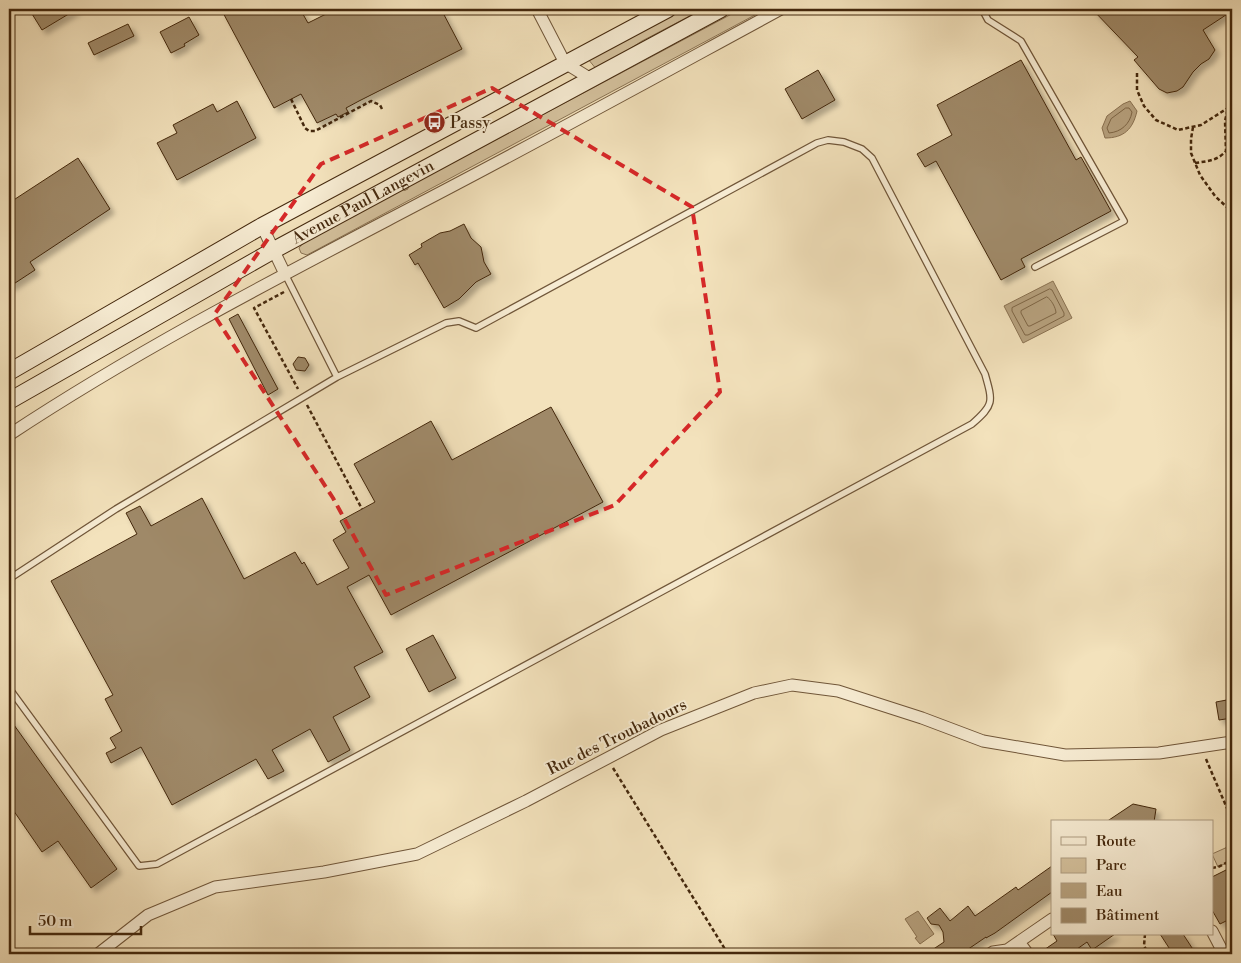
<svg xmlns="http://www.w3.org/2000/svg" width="1241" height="963" font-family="'Libre Bodoni',serif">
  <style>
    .green { fill: #d5c29e; stroke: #8c7556 }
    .water { fill: #b8a380; stroke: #8a7252 }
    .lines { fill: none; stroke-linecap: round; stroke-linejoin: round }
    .shore { stroke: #7e6646; stroke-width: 1 }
    .building { fill: #9f8968; stroke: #44280d; filter: url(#shadow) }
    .service-casing { stroke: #705639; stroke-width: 8 }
    .minor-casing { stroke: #705639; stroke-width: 13 }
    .secondary-casing { stroke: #44280d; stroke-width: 18 }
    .path { stroke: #44280d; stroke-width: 2.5; stroke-dasharray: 4 2.5; stroke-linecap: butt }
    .service { stroke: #f7ecd3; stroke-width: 5.5 }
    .minor { stroke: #f7ecd3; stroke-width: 11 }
    .secondary { stroke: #f7ecd3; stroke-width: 16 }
    .marked { fill: none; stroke: #d62828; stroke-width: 4; stroke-dasharray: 10 6; stroke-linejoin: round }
    .labels { text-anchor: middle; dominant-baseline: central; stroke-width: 4; stroke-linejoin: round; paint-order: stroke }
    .poi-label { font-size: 16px; fill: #44280d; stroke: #f7ecd3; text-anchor: start }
    .street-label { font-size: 16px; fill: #44280d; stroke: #f7ecd3 }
  </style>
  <defs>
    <filter id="shadow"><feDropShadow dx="4.5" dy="4.5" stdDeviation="2.5" flood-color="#0004"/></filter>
  </defs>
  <rect width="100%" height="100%" fill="#f3e2bc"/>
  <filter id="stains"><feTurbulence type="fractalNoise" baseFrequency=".004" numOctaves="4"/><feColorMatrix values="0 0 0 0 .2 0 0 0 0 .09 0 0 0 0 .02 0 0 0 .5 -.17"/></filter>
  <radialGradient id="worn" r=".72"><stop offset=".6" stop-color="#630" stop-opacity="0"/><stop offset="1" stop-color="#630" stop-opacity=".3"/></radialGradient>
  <path class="green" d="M683,9H703L642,41L597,70L588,59Z
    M741,9H766L307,255L301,253L299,248L304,242Z
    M1232,845V860L1218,867L1212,854Z"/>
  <path class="water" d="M1130,101L1137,111C1133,129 1124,138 1105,138L1102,128L1107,116L1123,104Z
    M1053,281L1072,318L1023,343L1004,306Z
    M918,911L934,934L920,944L915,938L917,937L905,919Z"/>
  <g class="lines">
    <path class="shore" d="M1126,108H1129L1132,112C1130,124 1121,132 1109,133L1107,128L1111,119Z
      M1050,289L1052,290L1064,313V316L1028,335H1025L1012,311V308Z
      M1047,297C1051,299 1056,308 1056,313L1030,326H1028L1021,313V311Z"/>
  </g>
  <path class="building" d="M29,9H77L42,30Z
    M221,9H300L308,23L336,9H441L462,49L359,101L346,108L348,112L338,117L336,114L317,123L301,94L274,108Z
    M1092,9H1232V11L1203,30L1215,50L1209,59L1201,64L1193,72L1183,87L1177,91L1167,93L1159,89L1134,60L1138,57Z
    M189,17L199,35L184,44L185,46L171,53L160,32Z
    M128,24L134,36L94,55L88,43Z
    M1021,60L1076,160L1081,157L1111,211L1021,259L1025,267L1001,280L936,161L925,167L917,154L952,135L937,105Z
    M818,70L835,100L802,119L785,89Z
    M237,101L256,138L177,180L157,143L177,133L173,125L213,104L217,112Z
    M78,158L110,209L30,262L35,270L9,287V203Z
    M464,224L471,238L481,247L484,262L491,274L476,282L459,299L444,308L418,263L415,265L409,255L422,247L421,244L440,233L450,231Z
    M238,314L278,389L268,395L229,319Z
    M298,357L305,358L309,365L305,371L296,370L293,364Z
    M551,407L603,502L391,615L369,575L347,587L383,652L354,667L370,697L333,717L350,750L328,762L310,729L272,750L284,771L268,779L256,759L172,805L141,747L111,763L106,753L116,748L110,738L122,731L105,699L113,695L51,581L137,534L126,513L140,506L151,526L202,498L244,579L295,552L302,564L304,562L317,585L349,568L333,540L346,532L340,521L375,502L354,464L431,421L452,460Z
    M433,635L456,678L429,692L406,649Z
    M1232,699V718L1219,720L1216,702Z
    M9,718L117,869L91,888L58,841L42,852L9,804Z
    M1133,804L1156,809L1154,822H1106Z
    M1052,866V892L995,933L986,938V937L961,954H926L944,942L943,932L939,925L931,924L927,918L940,908L950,921L968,906L975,916L1016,887L1018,890Z
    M1232,867V918L1220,924L1212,910V877Z
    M1053,934H1115L1092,950L1087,942L1070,954H1038L1057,941Z
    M1160,934H1183L1196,954H1173Z"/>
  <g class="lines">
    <defs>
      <path id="service" d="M982,9L988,20L1021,41L1124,221L1035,267
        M285,274L337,377
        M9,579L116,509L337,377L446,323L459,321L476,328L817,143L828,140L844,142L862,149L872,158L985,374C993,402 994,405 972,424L157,864L139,866L9,688"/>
      <path id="minor" d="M537,9L565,63L591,79
        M262,226L285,274
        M9,435C142,347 285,274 426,200C545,138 663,73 781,9
        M1212,931L1224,954
        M1019,942L1028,954
        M98,954L148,915L215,887L324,872L417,854L526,801L661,730L754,693L792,685L838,691L922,718L983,741L1065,755L1159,753L1232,742
        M990,954L993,952L1007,950L1052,919"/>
      <g id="secondary">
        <path d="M9,372L262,226L668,9"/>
        <path id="s1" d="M9,401L274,250L721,9"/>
      </g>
    </defs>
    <use href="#service" class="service-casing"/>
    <use href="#minor" class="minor-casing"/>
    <use href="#secondary" class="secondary-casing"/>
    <path class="path" d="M1137,73V90L1144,106L1156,120L1178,130L1201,125L1228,108L1232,96
      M291,99L305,128L309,131H315L371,101L380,105L383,111
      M1193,127L1191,139V153L1200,175L1215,196L1232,212
      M1226,151L1232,150
      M1195,163C1208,161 1217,161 1226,151L1225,121L1228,108
      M284,292L254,308L298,389
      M307,405L362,509
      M1206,759L1232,820
      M613,768L728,954
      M1212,868L1218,867L1232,860
      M1145,934L1144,946L1149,954"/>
    <use href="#service" class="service"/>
    <use href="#minor" class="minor"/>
    <use href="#secondary" class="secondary"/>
  </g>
  <path class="marked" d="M492,88L692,207L720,392L615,505L386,595L333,498L214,315L321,164Z"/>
  <defs>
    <symbol id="bus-disc" viewBox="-11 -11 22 22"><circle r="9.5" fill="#8f2418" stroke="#f7ecd3"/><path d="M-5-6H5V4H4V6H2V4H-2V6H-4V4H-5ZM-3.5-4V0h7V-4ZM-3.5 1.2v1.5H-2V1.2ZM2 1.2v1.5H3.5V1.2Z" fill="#fff"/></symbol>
  </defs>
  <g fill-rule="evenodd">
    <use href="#bus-disc" x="422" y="110" width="25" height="25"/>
  </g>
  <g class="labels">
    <g class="poi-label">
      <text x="450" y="123">Passy</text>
    </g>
    <g class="street-label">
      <text stroke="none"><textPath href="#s1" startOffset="406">Avenue Paul Langevin</textPath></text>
      <text transform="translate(617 737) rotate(-26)">Rue des Troubadours</text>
    </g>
  </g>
  <rect width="1241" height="963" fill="none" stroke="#f3e2bc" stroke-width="30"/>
  <rect x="10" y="10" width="1221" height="943" fill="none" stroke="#44280d" stroke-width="2.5"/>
  <rect x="15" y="15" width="1211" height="933" fill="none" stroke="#44280d"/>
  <rect x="1051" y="820" width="162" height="115" fill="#f7ecd3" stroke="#af9e84"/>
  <rect x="1061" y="837" width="25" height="8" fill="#f7ecd3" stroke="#af9e84"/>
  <text x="1096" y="846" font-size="15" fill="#44280d">Route</text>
  <rect x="1061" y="858" width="25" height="15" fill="#d5c29e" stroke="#af9e84"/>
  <text x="1096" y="870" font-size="15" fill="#44280d">Parc</text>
  <rect x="1061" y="883" width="25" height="15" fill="#b8a380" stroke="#af9e84"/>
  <text x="1096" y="896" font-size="15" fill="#44280d">Eau</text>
  <rect x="1061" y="908" width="25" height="15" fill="#9f8968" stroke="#af9e84"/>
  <text x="1096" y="920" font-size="15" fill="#44280d">Bâtiment</text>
  <path d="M30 926v8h111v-8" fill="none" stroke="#44280d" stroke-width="2.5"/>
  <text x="38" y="926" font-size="15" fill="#44280d" stroke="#f7ecd3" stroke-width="4" paint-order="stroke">50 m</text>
  <rect width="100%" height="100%" filter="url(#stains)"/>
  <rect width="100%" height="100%" fill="url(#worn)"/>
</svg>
